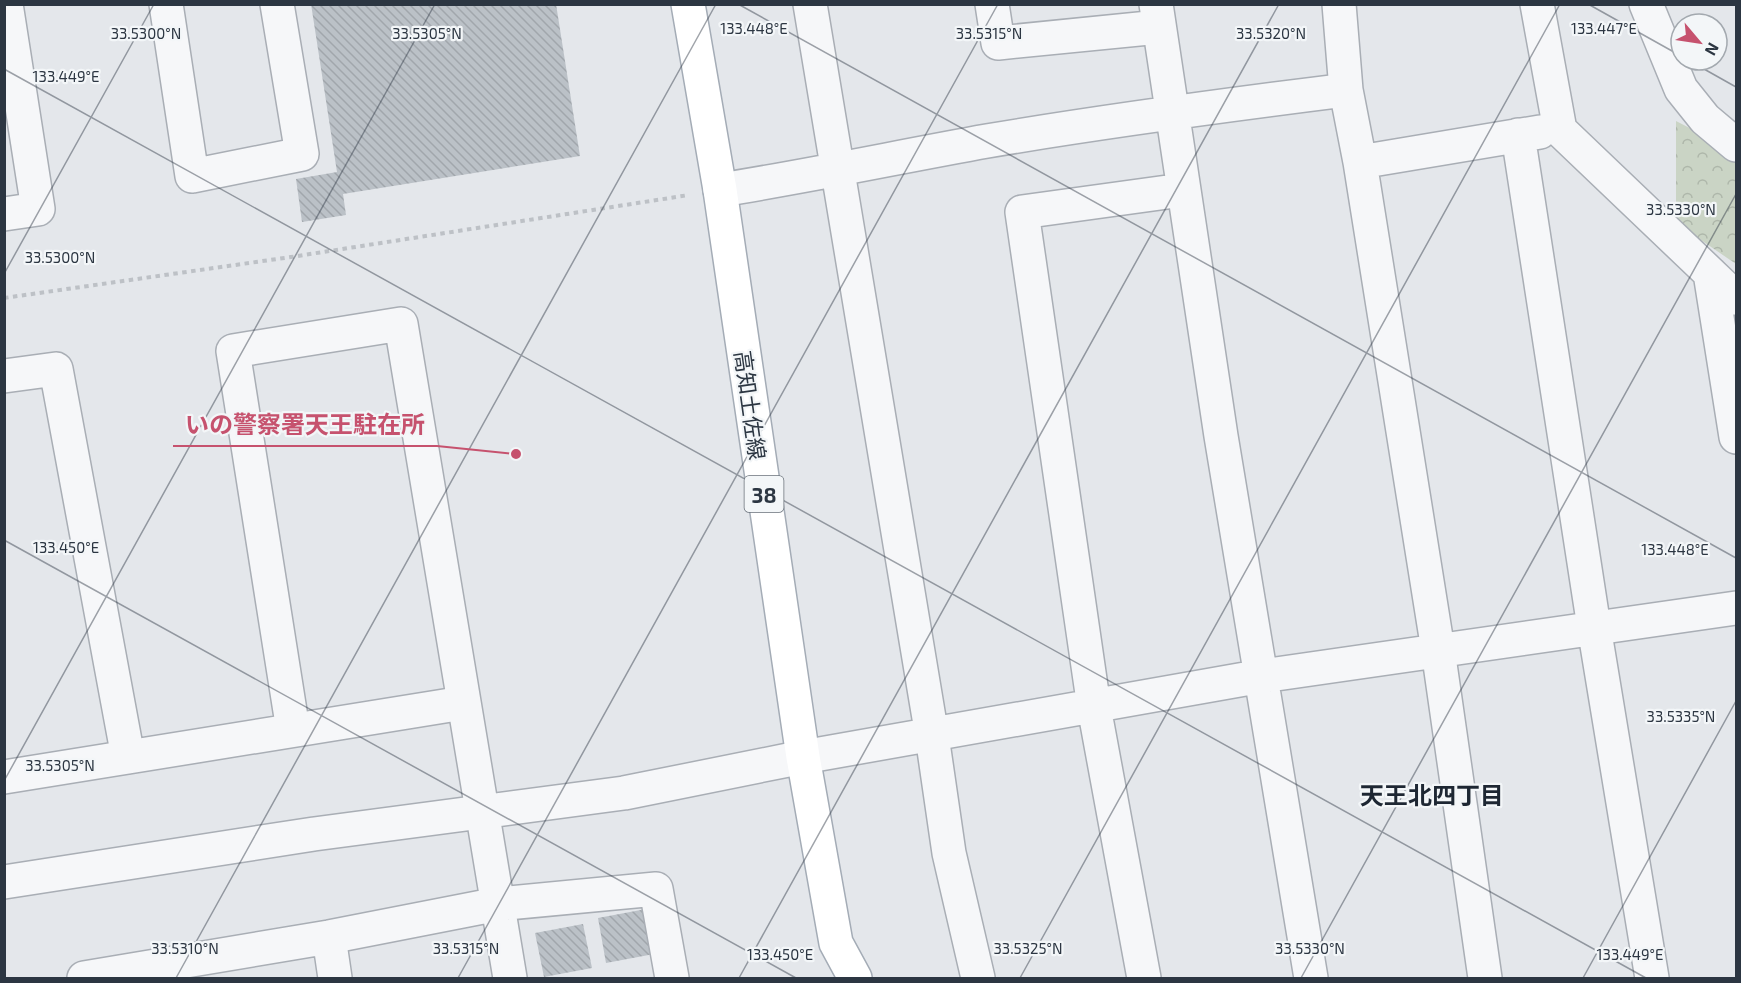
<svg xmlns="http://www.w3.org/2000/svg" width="1741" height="983" font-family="'Exo 2','Noto Sans JP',sans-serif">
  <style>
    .forest { fill: url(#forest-crowns) }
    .building { fill: url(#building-back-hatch) }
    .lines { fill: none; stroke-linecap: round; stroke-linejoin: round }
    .minor-casing { stroke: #a9aeb5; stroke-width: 36 }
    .major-casing { stroke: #a4acb6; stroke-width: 36 }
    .path { stroke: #bdc1c6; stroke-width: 4; stroke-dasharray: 4.5 4.5; stroke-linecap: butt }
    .minor { stroke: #f6f7f9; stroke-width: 33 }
    .major { stroke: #fff; stroke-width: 33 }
    .ticks { fill: none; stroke: #2c3642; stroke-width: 1.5; stroke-opacity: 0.45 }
    .labels { text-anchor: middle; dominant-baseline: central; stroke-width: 4.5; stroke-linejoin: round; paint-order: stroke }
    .shield { fill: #f3f6f8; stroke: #687079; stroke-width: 1.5 }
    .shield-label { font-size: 21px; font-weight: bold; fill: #2c3642 }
    .street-label { font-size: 22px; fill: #2c3642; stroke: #f3f6f8 }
    .neighbourhood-label { font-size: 24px; font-weight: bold; fill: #1e2733; stroke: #f3f6f8 }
    .ticks-label { font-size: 15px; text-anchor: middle; fill: #2c3642; stroke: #f3f6f8; stroke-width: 4.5; stroke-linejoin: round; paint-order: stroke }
    .leader { fill: none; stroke: #c6526e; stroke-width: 2 }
    .callout-dot { fill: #c6526e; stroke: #f3f6f8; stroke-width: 2 }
    .callout-label { font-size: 24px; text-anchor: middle; font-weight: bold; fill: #c6526e; stroke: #f3f6f8; stroke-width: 4.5; stroke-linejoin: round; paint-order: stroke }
  </style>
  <defs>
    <pattern id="forest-crowns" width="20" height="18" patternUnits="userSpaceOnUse" patternTransform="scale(1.5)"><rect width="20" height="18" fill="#cad4c5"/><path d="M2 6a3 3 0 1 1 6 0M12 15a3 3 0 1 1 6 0" fill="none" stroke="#aeb7aa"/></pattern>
    <pattern id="building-back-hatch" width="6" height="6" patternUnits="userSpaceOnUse" patternTransform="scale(1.5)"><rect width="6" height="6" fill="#bbc1c7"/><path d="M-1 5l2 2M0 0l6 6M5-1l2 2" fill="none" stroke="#a1a6ac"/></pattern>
  </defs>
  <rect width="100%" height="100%" fill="#e4e7eb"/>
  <path class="forest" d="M1676,121L1736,152V264L1676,223Z"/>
  <path class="building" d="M311,4H556L580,156L343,194L346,215L302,222L296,179L337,172Z
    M646,909L654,954L606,963L598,918Z
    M583,924L592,968L544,977L535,933Z"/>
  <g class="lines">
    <defs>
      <path id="minor" d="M166,4L192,176L302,154L277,4
        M810,4L932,736L949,853L978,978
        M992,4L998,43L1159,27
        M1156,4L1221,436L1311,978
        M1339,4L1346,90L1360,162L1540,132
        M1537,4L1560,130L1736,298
        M1646,4L1681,89L1705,119L1736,145
        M1518,135L1594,627L1652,978
        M1360,162L1438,650L1485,978
        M720,190C809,176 898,157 987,141C1106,121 1226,105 1346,90
        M4,214L38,209L6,4
        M1710,273L1736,437
        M4,376L56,369L128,757
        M293,730L233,351L401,324L510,978
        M4,777L463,703
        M4,882L314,834L624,793L803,757L1262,676L1736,608
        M329,937L335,978
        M84,978L329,937L498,904L656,889L672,978
        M1144,978L1094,707L1022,212L1182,190"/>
      <path id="major" d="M688,4L720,190L803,757L836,943L855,978"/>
    </defs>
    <use href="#minor" class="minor-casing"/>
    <use href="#major" class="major-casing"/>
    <path class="path" d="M4,298L291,257L689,195"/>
    <use href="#minor" class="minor"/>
    <use href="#major" class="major"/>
  </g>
  <path class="ticks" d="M738,4L1736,558M1588,4L1681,56M1688,60L1736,87M4,69L1646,978M4,274L154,4M4,540L796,978M4,781L435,4M176,978L716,4M458,978L998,4M739,978L1279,4M1020,978L1560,4M1301,978L1736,194M1583,978L1736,701"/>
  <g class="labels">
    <rect class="shield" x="744.5" y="476" width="39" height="36" rx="4.5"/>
    <g class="shield-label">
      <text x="764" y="494">38</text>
    </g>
    <g class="street-label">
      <text transform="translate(751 405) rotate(82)">高知土佐線</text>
    </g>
    <g class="neighbourhood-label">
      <text x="1432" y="794">天王北四丁目</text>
    </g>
  </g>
  <g class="ticks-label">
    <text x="754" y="34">133.448°E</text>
    <text x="1604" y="34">133.447°E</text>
    <text x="146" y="39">33.5300°N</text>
    <text x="427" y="39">33.5305°N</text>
    <text x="989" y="39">33.5315°N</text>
    <text x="1271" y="39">33.5320°N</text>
    <text x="66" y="82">133.449°E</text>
    <text x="1681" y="215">33.5330°N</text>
    <text x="60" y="263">33.5300°N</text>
    <text x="66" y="553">133.450°E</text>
    <text x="1675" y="555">133.448°E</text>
    <text x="1681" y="722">33.5335°N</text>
    <text x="60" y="771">33.5305°N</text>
    <text x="185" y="954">33.5310°N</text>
    <text x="466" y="954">33.5315°N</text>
    <text x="1028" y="954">33.5325°N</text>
    <text x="1310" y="954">33.5330°N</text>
    <text x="780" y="960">133.450°E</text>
    <text x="1630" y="960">133.449°E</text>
  </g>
  <path class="leader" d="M516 454L437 446H173"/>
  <circle class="callout-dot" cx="516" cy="454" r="6"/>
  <g class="callout-label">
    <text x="305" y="433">いの警察署天王駐在所</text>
  </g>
  <rect width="1741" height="983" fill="none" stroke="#2c3642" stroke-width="12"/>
  <g transform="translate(1699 42) rotate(119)"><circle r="28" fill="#f3f6f8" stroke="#a3a9af" stroke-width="1.5"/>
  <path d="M0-4.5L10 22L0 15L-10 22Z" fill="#c6526e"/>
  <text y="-9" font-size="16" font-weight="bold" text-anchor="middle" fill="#2c3642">N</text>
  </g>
</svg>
